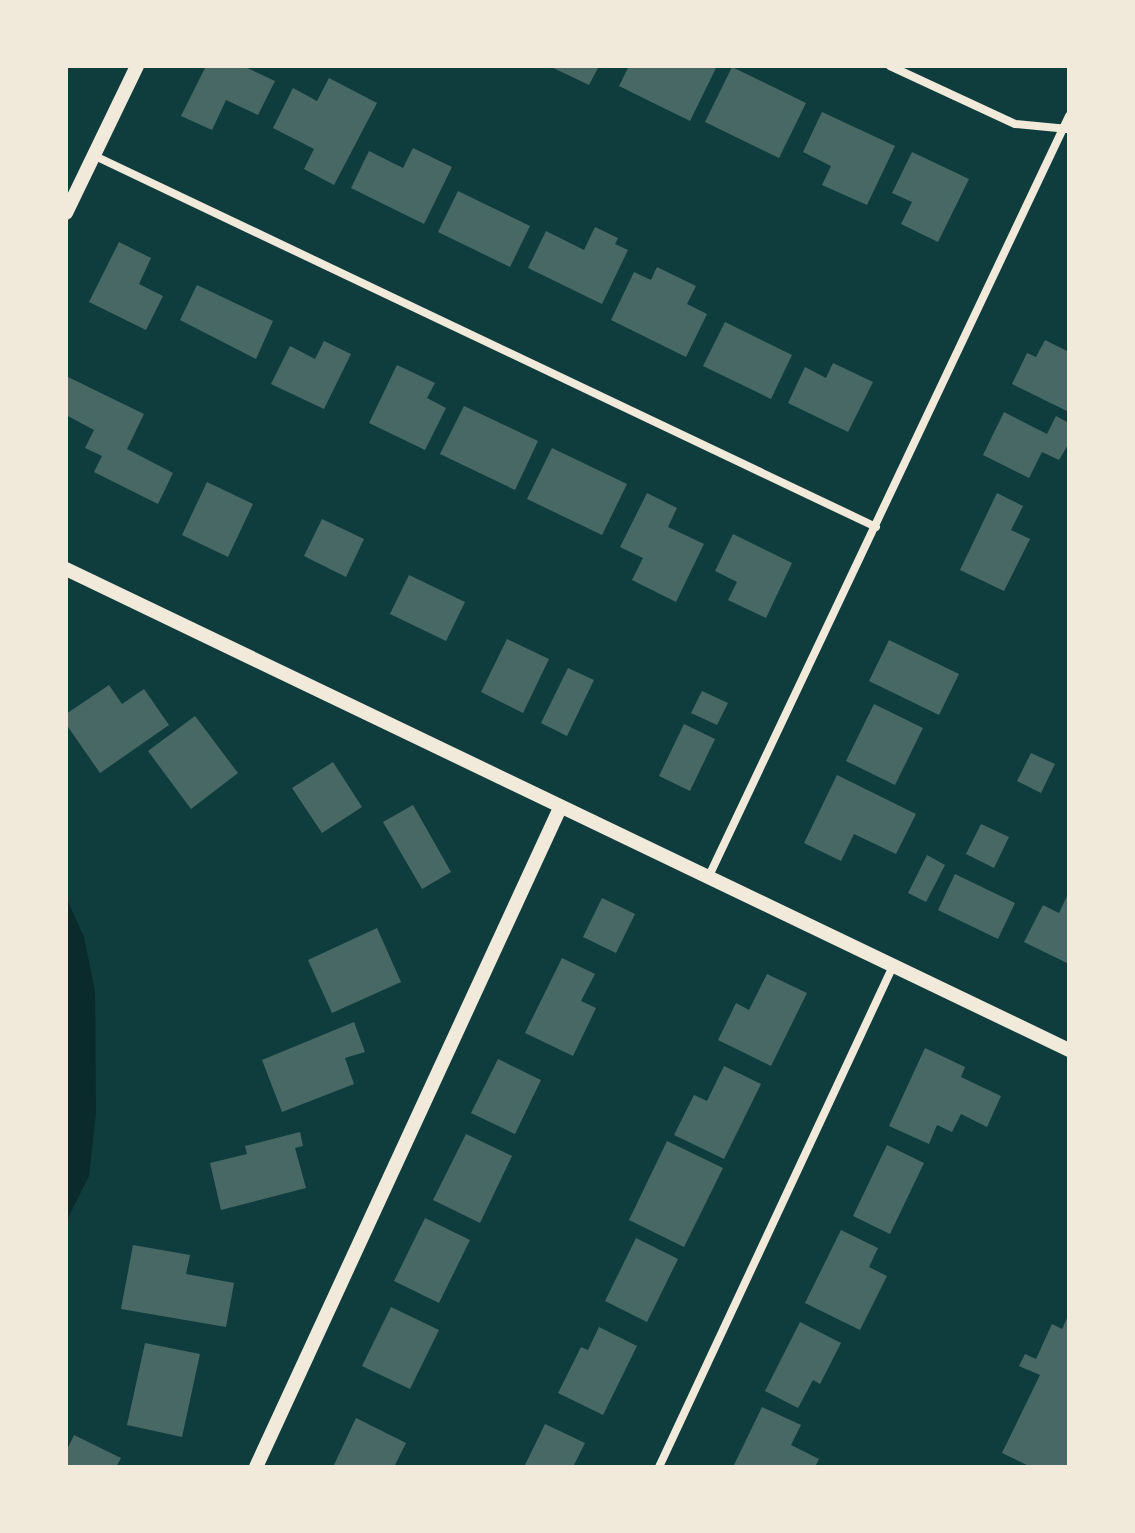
<svg xmlns="http://www.w3.org/2000/svg" width="1135" height="1533" font-family="Manrope,sans-serif">
  <style>
    .water { fill: #0a2a2b }
    .building { fill: #486865 }
    .lines { fill: none; stroke-linecap: round; stroke-linejoin: round }
    .minor { stroke: #f1e9da; stroke-width: 8 }
    .tertiary { stroke: #f1e9da; stroke-width: 14 }
  </style>
  <rect width="100%" height="100%" fill="#0f3d3e"/>
  <path class="water" d="M66,897L84,937L95,991L96,1113L89,1176L66,1222Z"/>
  <path class="building" d="M206,66H243L275,81L258,115L226,100L212,130L181,116Z
    M549,66H599L589,85Z
    M629,66H717L690,121L619,86Z
    M732,67L806,103L779,158L705,122Z
    M329,78L377,103L334,185L304,169L314,149L273,128L293,88L317,101Z
    M822,112L895,146L867,205L822,185L831,166L803,152Z
    M413,148L452,167L424,224L351,188L369,151L403,168Z
    M912,152L969,179L938,242L901,224L912,202L892,193Z
    M458,191L530,226L510,267L438,232Z
    M595,227L618,238L615,244L628,250L602,304L528,268L546,231L584,250Z
    M119,242L151,258L139,284L163,296L146,330L89,302Z
    M657,267L696,286L687,304L707,314L686,357L611,320L634,272L651,280Z
    M197,285L273,321L256,359L180,320Z
    M725,322L792,355L771,399L703,366Z
    M1045,340L1069,352V412L1012,384L1027,353L1036,357Z
    M324,341L351,354L324,409L271,384L290,346L315,359Z
    M833,363L873,382L848,432L788,403L805,367L826,378Z
    M397,365L435,383L427,398L446,408L425,450L369,423Z
    M66,376L144,414L127,449L173,473L158,504L94,472L102,456L85,448L94,430L66,415Z
    M464,406L538,441L515,490L440,454Z
    M1004,412L1047,434L1056,416L1069,423V443L1059,460L1042,452L1029,478L983,455Z
    M552,448L627,484L602,535L527,499Z
    M207,482L253,504L228,557L182,535Z
    M647,493L677,508L668,527L704,544L676,602L632,580L643,558L620,547Z
    M997,493L1023,506L1011,530L1030,539L1004,591L960,570Z
    M322,519L364,539L346,577L304,556Z
    M733,534L792,563L766,618L728,600L737,582L715,571Z
    M409,575L465,602L446,641L390,614Z
    M507,639L549,659L523,713L481,692Z
    M889,640L959,674L939,715L869,681Z
    M568,668L594,680L567,736L541,723Z
    M109,685L122,704L144,689L169,725L100,773L66,724V714Z
    M702,691L728,703L717,725L691,713Z
    M874,704L923,728L895,785L846,761Z
    M195,716L238,773L191,809L148,751Z
    M684,724L715,739L690,791L659,776Z
    M1031,753L1055,764L1041,793L1017,781Z
    M333,762L362,807L322,833L292,788Z
    M837,775L916,814L896,854L854,834L841,861L804,843Z
    M413,805L451,872L422,889L383,822Z
    M981,824L1009,837L994,868L966,854Z
    M927,855L945,865L926,902L908,893Z
    M955,874L1015,903L998,939L938,910Z
    M1069,892V964L1024,942L1043,905L1059,913Z
    M602,898L635,914L616,953L583,937Z
    M377,928L401,982L332,1013L308,960Z
    M562,958L595,974L581,1001L596,1008L573,1056L525,1033Z
    M767,974L807,993L771,1066L718,1040L736,1003L749,1010Z
    M354,1022L365,1052L345,1058L354,1084L282,1112L262,1060Z
    M925,1048L965,1067L961,1077L1001,1096L987,1127L961,1114L952,1132L937,1125L929,1144L889,1126Z
    M498,1059L541,1080L515,1134L471,1113Z
    M724,1066L761,1084L724,1159L674,1135L694,1095L707,1101Z
    M300,1132L303,1146L295,1148L306,1188L221,1210L210,1163L247,1154L245,1146Z
    M466,1134L512,1156L480,1223L433,1200Z
    M667,1141L723,1168L684,1247L629,1220Z
    M887,1145L924,1163L890,1234L853,1216Z
    M425,1218L470,1240L439,1303L394,1281Z
    M841,1230L878,1248L869,1267L887,1276L860,1330L805,1303Z
    M636,1238L678,1259L647,1322L605,1301Z
    M133,1245L190,1255L186,1274L234,1283L226,1327L121,1309Z
    M391,1307L439,1330L410,1389L362,1366Z
    M1069,1314V1467H1031L1002,1453L1040,1375L1019,1366L1025,1354L1036,1359L1052,1324L1062,1329Z
    M800,1322L841,1343L820,1384L813,1380L798,1408L765,1391Z
    M599,1327L637,1346L603,1415L558,1393L581,1347L588,1350Z
    M145,1343L200,1354L182,1437L127,1425Z
    M762,1407L801,1425L791,1445L819,1459L815,1467H733Z
    M356,1418L406,1443L394,1467H333Z
    M545,1424L585,1443L573,1467H524Z
    M74,1435L121,1458L116,1467H66V1452Z"/>
  <g class="lines">
    <path class="minor" d="M890,66L1015,124L1068,129
      M95,156L876,527
      M708,878L1069,116
      M659,1467L893,966"/>
    <path class="tertiary" d="M66,213L137,66
      M66,569L1069,1050
      M256,1467L560,808"/>
  </g>
  <rect width="1135" height="1533" fill="none" stroke="#f1e9da" stroke-width="136"/>
</svg>
